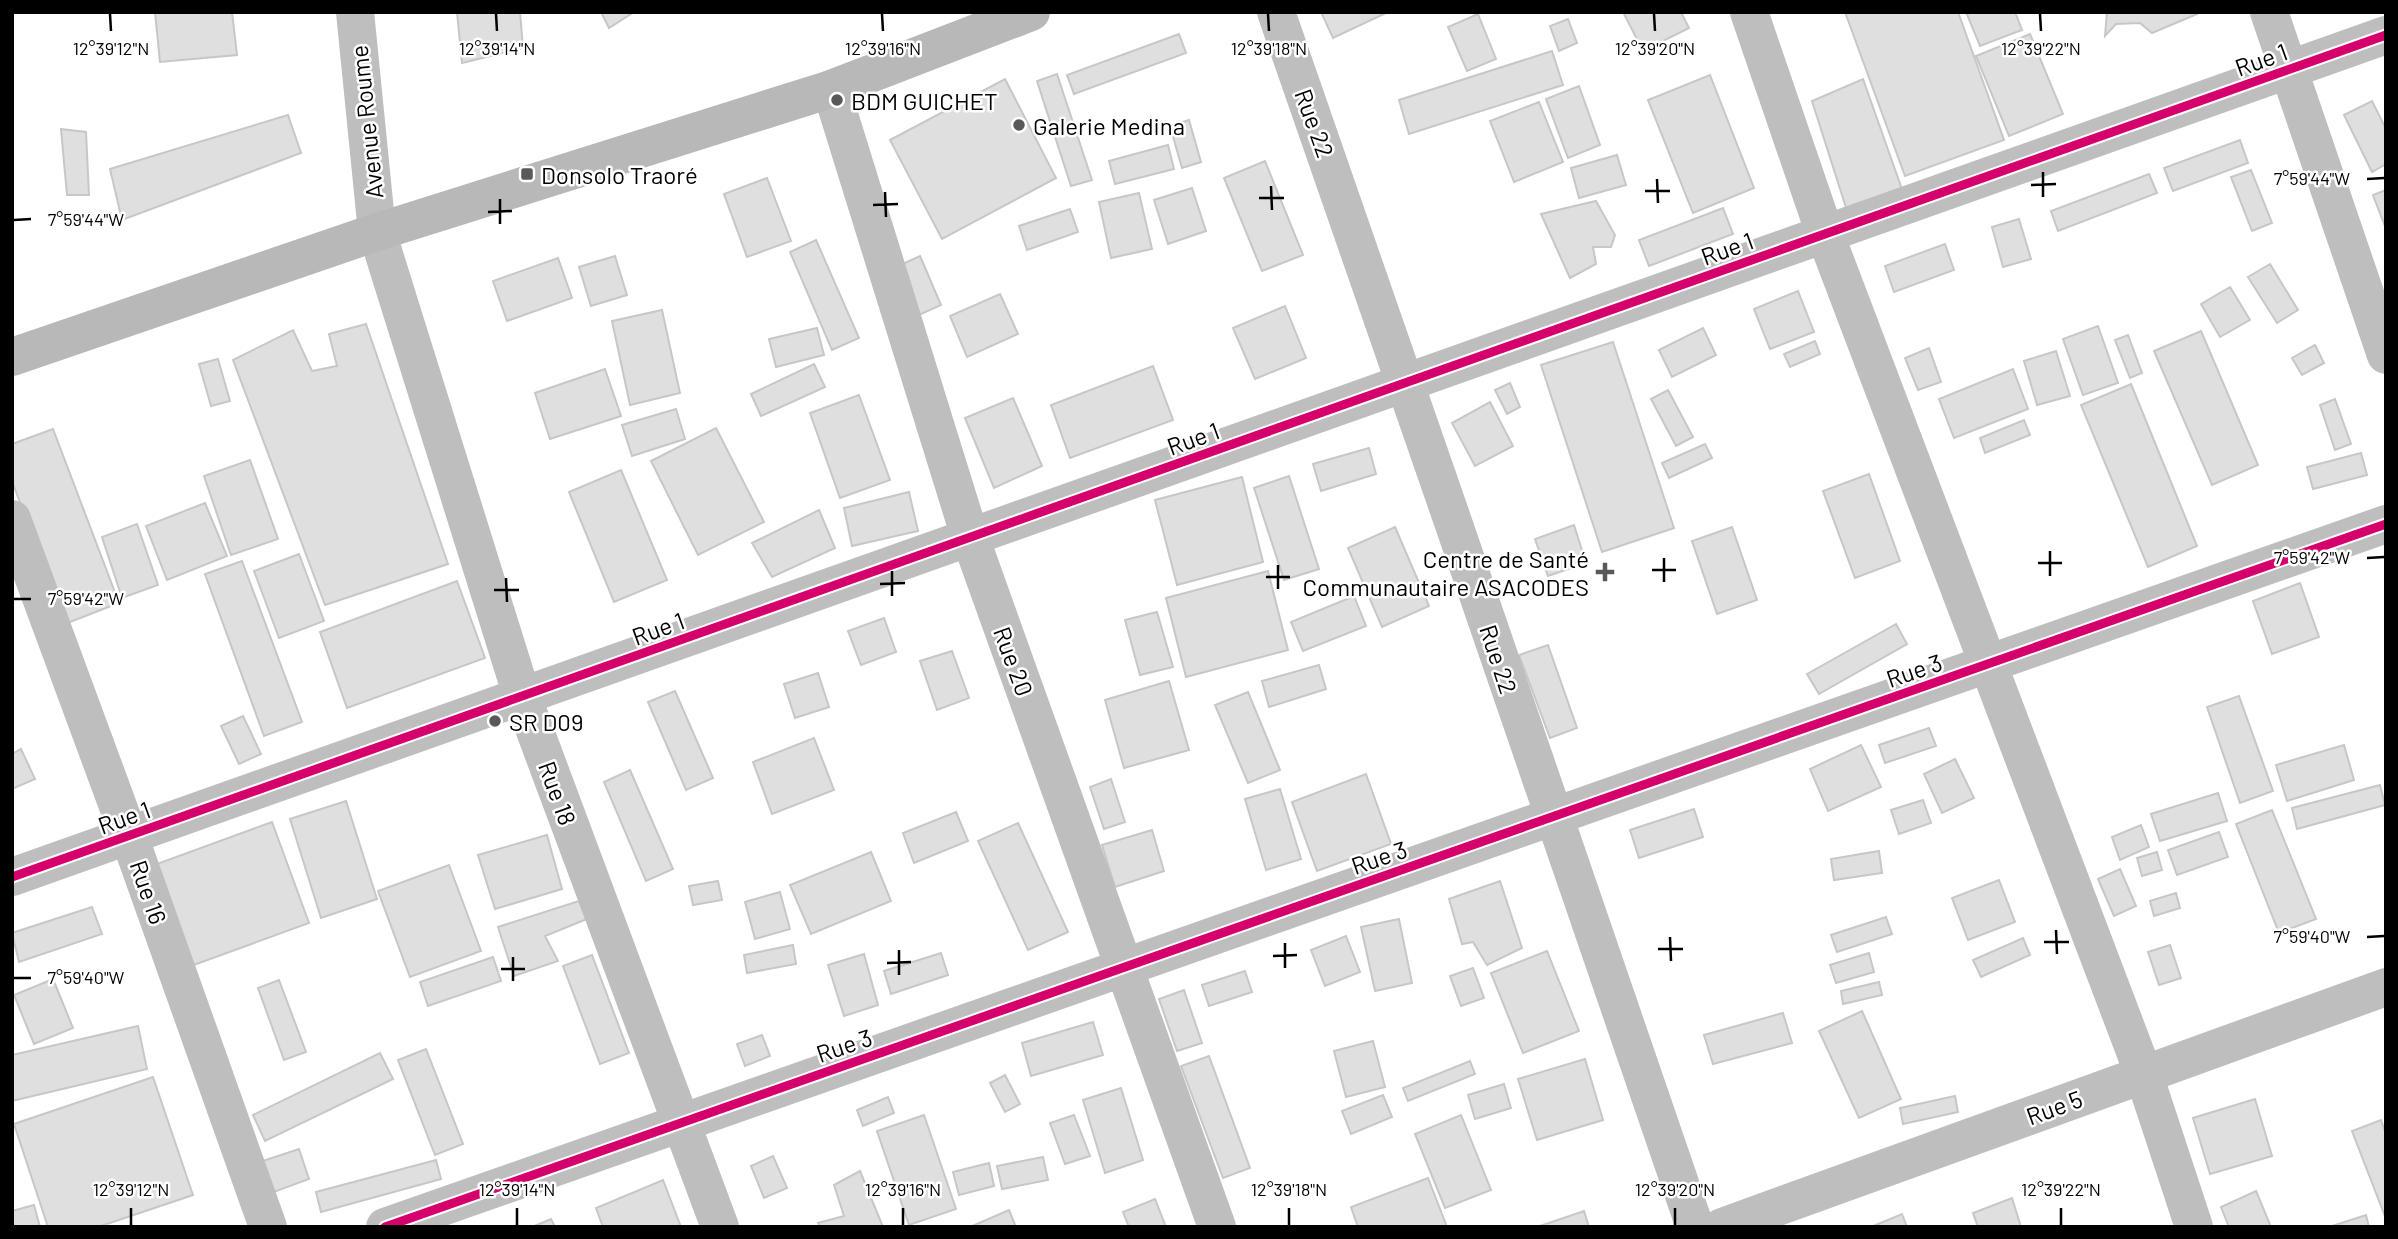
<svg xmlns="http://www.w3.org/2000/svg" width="2398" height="1239" font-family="Barlow,sans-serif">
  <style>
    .building { fill: #dfdfdf; stroke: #c7c7c7; stroke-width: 2 }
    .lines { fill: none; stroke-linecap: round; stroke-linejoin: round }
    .street { stroke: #bebebe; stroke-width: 38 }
    .secondary { stroke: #b8b8b8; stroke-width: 38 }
    .cycleway-casing { stroke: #fff; stroke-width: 13 }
    .cycleway { stroke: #d6006c; stroke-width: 9 }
    .ticks { fill: none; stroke: #000; stroke-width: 2.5 }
    .poi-dot { fill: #595959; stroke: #fff; stroke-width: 2.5 }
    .labels { text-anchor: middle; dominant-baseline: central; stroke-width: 5; stroke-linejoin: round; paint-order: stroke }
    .street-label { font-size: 24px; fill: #000; stroke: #fff }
    .poi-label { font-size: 24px; fill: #000; stroke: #fff; text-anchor: start }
    .ticks-label { font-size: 18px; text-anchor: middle; fill: #000; stroke: #fff; stroke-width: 5; stroke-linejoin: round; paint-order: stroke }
  </style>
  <rect width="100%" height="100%" fill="#fff"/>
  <path class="building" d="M155,12H232L237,55L160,62Z
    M457,12H520L523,48L462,63Z
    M601,12H634L609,28Z
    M1321,12H1388L1333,38Z
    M1623,12H1681L1689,28L1643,51Z
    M1845,12H1958L2004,140L1905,176Z
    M1966,12H2015L2022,30L1980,46Z
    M2107,12H2197V14L2152,33L2140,23L2116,24L2105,36Z
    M1478,14L1496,59L1467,71L1448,27Z
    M1568,19L1577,43L1559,51L1550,26Z
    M1179,34L1186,53L1074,94L1067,75Z
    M2030,34L2063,114L2009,136L1976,56Z
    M1552,51L1563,85L1409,134L1399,100Z
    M1057,74L1092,180L1071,186L1037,81Z
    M1710,75L1754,188L1693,213L1648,100Z
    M1005,79L1056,178L942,239L890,140Z
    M1863,79L1904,195L1849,217L1812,101Z
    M1579,86L1600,145L1568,158L1546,99Z
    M2372,101L2386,129V164L2372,172L2344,115Z
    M1539,102L1563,162L1514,182L1490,121Z
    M288,115L301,153L122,220L110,169Z
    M1189,120L1201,162L1182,168L1170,126Z
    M61,129L86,132L89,195H67Z
    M2240,140L2248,163L2173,191L2164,168Z
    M1168,145L1174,169L1115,184L1109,161Z
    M1617,155L1626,185L1579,198L1571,168Z
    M1265,161L1303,255L1262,271L1224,178Z
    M2251,170L2272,223L2252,231L2231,177Z
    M2149,174L2157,193L2058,231L2051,211Z
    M767,178L791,241L747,257L724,194Z
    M1192,188L1206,231L1168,244L1154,200Z
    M2386,190V229L2373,195Z
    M1139,193L1152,249L1111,258L1099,202Z
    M1596,201L1615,235L1611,247H1593L1596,264L1570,278L1541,214Z
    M1723,208L1733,234L1649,266L1639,240Z
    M1070,209L1078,232L1027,250L1019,226Z
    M2019,219L2031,259L2003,267L1992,227Z
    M816,240L859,338L832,350L790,252Z
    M1945,244L1954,270L1894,292L1885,266Z
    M615,256L627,295L591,306L579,267Z
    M920,256L941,305L919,315L898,266Z
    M558,258L572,298L507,321L493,281Z
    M2270,264L2298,310L2277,323L2248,277Z
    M2230,287L2250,320L2220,337L2201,304Z
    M1798,291L1814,332L1770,349L1754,309Z
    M1000,294L1018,334L967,357L950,316Z
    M1285,306L1306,358L1255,379L1233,328Z
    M662,310L680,393L630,405L612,321Z
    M366,324L448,564L325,605L233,360L293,330L312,371L337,366L329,334Z
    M2098,326L2118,383L2083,395L2063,339Z
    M817,328L824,355L776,367L769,339Z
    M1703,328L1716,355L1672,377L1659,350Z
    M2201,331L2258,465L2212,485L2154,351Z
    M2128,335L2142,373L2130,378L2115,340Z
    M1815,341L1820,354L1790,367L1784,354Z
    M1613,342L1674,528L1602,552L1541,365Z
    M2315,345L2324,363L2302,375L2292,358Z
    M1929,348L1941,382L1918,390L1905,358Z
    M2056,351L2070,396L2037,405L2024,361Z
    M218,359L230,401L211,406L199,364Z
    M814,364L825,387L761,416L751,394Z
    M1153,366L1173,420L1070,458L1051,405Z
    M605,369L621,416L550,439L535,393Z
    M2013,369L2028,409L1954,438L1939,399Z
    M1510,383L1520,407L1507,414L1495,390Z
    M2131,384L2197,546L2148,567L2081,405Z
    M1668,390L1693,437L1676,446L1651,399Z
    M859,395L890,480L840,498L810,413Z
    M1013,398L1042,466L994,488L965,418Z
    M2335,399L2351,444L2335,450L2320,405Z
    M1490,402L1513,446L1475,466L1452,423Z
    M676,409L685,439L632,456L622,425Z
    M2024,420L2030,435L1985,453L1980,438Z
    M716,428L764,522L698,555L651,461Z
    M53,429L119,603L65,624L12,481V444Z
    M1705,444L1712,458L1669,478L1662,463Z
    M1369,448L1376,474L1321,491L1313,464Z
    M2361,453L2367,475L2313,489L2307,467Z
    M250,460L278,539L231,555L204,476Z
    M621,470L667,580L614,602L569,492Z
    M1869,474L1900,561L1855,578L1823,491Z
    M1289,476L1319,569L1284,580L1254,488Z
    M1242,477L1263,562L1177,585L1155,500Z
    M909,492L918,531L852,546L844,508Z
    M205,503L227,556L167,580L146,526Z
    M819,510L835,548L772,577L752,543Z
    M137,524L158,585L122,598L102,537Z
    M1574,525L1586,563L1548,576L1535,539Z
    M1395,527L1429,606L1382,627L1348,548Z
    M1732,527L1757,600L1717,614L1692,541Z
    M299,554L324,621L279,638L254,571Z
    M242,561L302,722L264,736L205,574Z
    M1268,571L1288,650L1186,677L1166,598Z
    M457,581L485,658L347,708L320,632Z
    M2300,583L2319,637L2272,654L2253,601Z
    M1354,596L1366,626L1303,651L1291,622Z
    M1157,612L1173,667L1140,675L1125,620Z
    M884,618L896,652L861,665L848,631Z
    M1896,624L1907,644L1819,694L1807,674Z
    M1548,645L1577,728L1550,738L1519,655Z
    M952,651L969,698L937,710L920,661Z
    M1319,665L1326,689L1269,707L1262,681Z
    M818,673L829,707L795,718L784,684Z
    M1169,681L1189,750L1124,768L1105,700Z
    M675,691L713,778L686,790L648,702Z
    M1248,692L1280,770L1248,783L1215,705Z
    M2239,696L2273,791L2240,803L2207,707Z
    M243,716L261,754L239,764L221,726Z
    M1929,728L1936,746L1885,763L1879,745Z
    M814,738L834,790L772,814L753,762Z
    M1861,745L1881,787L1828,811L1810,769Z
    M2344,745L2354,780L2287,801L2276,765Z
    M21,749L35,779L12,789V754Z
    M1955,759L1974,798L1942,813L1924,774Z
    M630,770L673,869L646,881L604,782Z
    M1366,774L1391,844L1317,871L1292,802Z
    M1111,779L1125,822L1104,829L1090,787Z
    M2380,785L2385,805L2297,829L2292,808Z
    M1280,789L1301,859L1266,870L1245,799Z
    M2218,793L2227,821L2160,841L2151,814Z
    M1923,800L1931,823L1899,834L1891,810Z
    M346,801L377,899L321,918L290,819Z
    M1694,809L1703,837L1639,858L1630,830Z
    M2272,810L2316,919L2279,933L2236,824Z
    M956,812L968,841L914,863L903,833Z
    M272,822L309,923L191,966L154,865Z
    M1018,823L1068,932L1028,950L978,841Z
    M2141,825L2149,847L2120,860L2112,837Z
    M1152,830L1164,871L1115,887L1102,845Z
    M2219,832L2228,857L2177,875L2168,850Z
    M547,835L562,889L495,909L478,855Z
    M1879,851L1882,873L1834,880L1831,859Z
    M871,852L891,901L811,934L790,885Z
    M2157,852L2162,870L2142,876L2137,858Z
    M449,865L481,951L410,977L378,891Z
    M2120,869L2136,906L2114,916L2098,879Z
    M1999,880L2015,922L1968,940L1952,898Z
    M718,881L722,900L693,905L689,886Z
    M1500,881L1522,948L1487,965L1473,942L1462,944L1449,899Z
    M780,892L790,929L755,939L745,902Z
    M2176,893L2180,908L2154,916L2150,901Z
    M579,901L587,919L545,936L558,961L514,976L498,927Z
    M92,907L102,934L19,962L12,933Z
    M1886,917L1892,934L1837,952L1831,935Z
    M1399,919L1412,983L1375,991L1361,927Z
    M1346,936L1360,972L1325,986L1311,950Z
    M2023,938L2030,955L1981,977L1973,960Z
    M793,945L796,964L747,973L744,955Z
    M2170,945L2181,978L2159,985L2148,952Z
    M1547,951L1579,1031L1523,1053L1491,973Z
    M941,953L948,975L891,994L884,971Z
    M1869,953L1874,972L1836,983L1830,965Z
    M864,954L878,1005L844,1016L828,965Z
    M592,955L629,1053L600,1064L563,966Z
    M493,957L501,981L428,1006L420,982Z
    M1473,968L1484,998L1461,1006L1450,976Z
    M1245,971L1252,992L1209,1006L1202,985Z
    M53,979L73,1028L34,1044L14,995Z
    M279,980L306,1052L284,1060L258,988Z
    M1879,982L1882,995L1843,1004L1841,991Z
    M1184,990L1202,1043L1177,1051L1159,999Z
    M1862,1011L1901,1099L1859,1118L1819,1031Z
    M1783,1013L1792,1043L1713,1064L1704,1035Z
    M1093,1022L1103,1055L1031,1076L1022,1043Z
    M138,1026L147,1069L12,1101V1055Z
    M762,1035L770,1056L745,1066L737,1044Z
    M1373,1041L1385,1087L1346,1097L1334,1051Z
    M426,1049L463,1144L435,1155L398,1060Z
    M380,1053L393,1079L265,1141L253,1115Z
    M1209,1056L1250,1168L1223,1178L1181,1066Z
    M1585,1059L1603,1120L1537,1140L1518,1079Z
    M1470,1061L1475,1074L1408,1101L1403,1088Z
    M1005,1075L1020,1104L1005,1112L990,1083Z
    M153,1077L193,1195L98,1227H48L14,1124Z
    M1504,1084L1511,1108L1475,1119L1468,1095Z
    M1121,1088L1143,1160L1105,1173L1083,1100Z
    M1383,1095L1392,1117L1351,1134L1342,1111Z
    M1955,1096L1958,1112L1903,1124L1900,1108Z
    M888,1097L894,1113L863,1126L857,1110Z
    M2255,1099L2272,1156L2210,1174L2193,1118Z
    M924,1115L956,1209L909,1225L877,1131Z
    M1074,1115L1090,1156L1065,1164L1050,1123Z
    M1461,1115L1491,1190L1445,1208L1415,1134Z
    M2381,1120L2386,1134V1219L2352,1131Z
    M299,1149L309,1179L271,1193L260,1162Z
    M773,1156L787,1188L764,1198L751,1166Z
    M1043,1157L1048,1180L1002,1189L997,1166Z
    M436,1160L441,1179L321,1212L316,1192Z
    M989,1163L994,1186L959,1195L953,1172Z
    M860,1171L883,1227H820L818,1223L844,1216L834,1185Z
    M1428,1178L1447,1227H1358L1351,1207Z
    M663,1180L681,1227H603L596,1208Z
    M2256,1191L2271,1227H2229L2221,1207Z
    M2012,1198L2021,1227H1978L1973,1213Z
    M1155,1199L1166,1227H1129L1123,1212Z
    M34,1205L40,1227H12V1211Z
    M1009,1210L1016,1227H970Z
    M1584,1211L1589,1227H1537Z
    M1902,1214L1907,1227H1871Z
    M2366,1215L2369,1227H2329Z
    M551,1219L555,1227H532Z"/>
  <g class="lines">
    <path class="street" d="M355,12L377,232L522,696L720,1227
      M1276,12C1419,416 1554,822 1695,1227
      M1749,12L1825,234L2144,1075L2194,1227
      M2269,12L2386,355
      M831,89L970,537L1217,1227
      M12,519L129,836L268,1227
      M12,877L2386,35
      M385,1227L2386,524
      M1722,1227L2386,987"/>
    <path class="secondary" d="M12,357L377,232L831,89L1031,12"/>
    <defs>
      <path id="cycleway" d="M12,877L2386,35
        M385,1227L2386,524"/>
    </defs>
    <use href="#cycleway" class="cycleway-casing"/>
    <use href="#cycleway" class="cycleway"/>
  </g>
  <path class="ticks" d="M110,14L111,31M496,14L497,31M882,14L883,31M1268,14L1269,31M1654,14L1655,31M2040,14L2041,31M2043,172V197M1657,179L1658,203M2367,179L2384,178M2031,185L2056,184M1271,186L1272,210M1645,191H1670M885,192L886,217M1259,198H1284M500,199V224M873,205L898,204M488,212L512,211M14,220L31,219M2050,551V576M1664,558V582M2367,558L2384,557M2038,563H2062M1278,565V589M1652,570H1676M892,571V596M1266,577H1290M506,578L507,602M880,584L905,583M494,590H519M14,599H31M2056,930L2057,954M1670,937L1671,961M2367,937L2384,936M2044,942H2069M1285,943V968M1658,949H1683M899,950V975M1273,956L1297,955M513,957V981M887,963L911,962M501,969H525M14,978H31M131,1208V1225M517,1208V1225M903,1208V1225M1289,1208V1225M1675,1208V1225M2061,1208V1225"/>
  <g class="poi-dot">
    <circle cx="837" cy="100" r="7"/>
    <circle cx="1019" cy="125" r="7"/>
    <rect x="520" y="167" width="14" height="14" rx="3.5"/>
    <path d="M1601.5 561.5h7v7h7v7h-7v7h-7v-7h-7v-7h7z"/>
    <circle cx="495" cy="721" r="7"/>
  </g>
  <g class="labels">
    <g class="street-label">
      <text transform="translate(2261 59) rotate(-20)">Rue 1</text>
      <text transform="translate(366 122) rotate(-96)">Avenue Roume</text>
      <text transform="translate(1315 123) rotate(70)">Rue 22</text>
      <text transform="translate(1727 248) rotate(-20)">Rue 1</text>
      <text transform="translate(1193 438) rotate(-20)">Rue 1</text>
      <text transform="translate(658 628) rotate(-20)">Rue 1</text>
      <text transform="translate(1499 659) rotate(72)">Rue 22</text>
      <text transform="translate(1014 661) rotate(70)">Rue 20</text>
      <text transform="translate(1914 670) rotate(-19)">Rue 3</text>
      <text transform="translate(558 793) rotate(70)">Rue 18</text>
      <text transform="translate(124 817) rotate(-20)">Rue 1</text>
      <text transform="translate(1379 857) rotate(-19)">Rue 3</text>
      <text transform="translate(149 892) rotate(71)">Rue 16</text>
      <text transform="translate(844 1045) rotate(-19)">Rue 3</text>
      <text transform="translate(2054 1107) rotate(-20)">Rue 5</text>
    </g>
    <g class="poi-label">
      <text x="851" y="100">BDM GUICHET</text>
      <text x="1033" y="125">Galerie Medina</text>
      <text x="541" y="174">Donsolo Traoré</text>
      <text x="1589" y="558" text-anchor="end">Centre de Santé<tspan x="1589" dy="28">Communautaire ASACODES</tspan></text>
      <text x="509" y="721">SR D09</text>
    </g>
  </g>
  <g class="ticks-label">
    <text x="111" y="55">12°39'12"N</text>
    <text x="497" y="55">12°39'14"N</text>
    <text x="883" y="55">12°39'16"N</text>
    <text x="1269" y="55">12°39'18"N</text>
    <text x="1655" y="55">12°39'20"N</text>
    <text x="2041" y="55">12°39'22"N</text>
    <text x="2312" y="185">7°59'44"W</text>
    <text x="86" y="226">7°59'44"W</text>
    <text x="2312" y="564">7°59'42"W</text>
    <text x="86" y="605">7°59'42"W</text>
    <text x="2312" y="943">7°59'40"W</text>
    <text x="86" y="984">7°59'40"W</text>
    <text x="131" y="1196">12°39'12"N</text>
    <text x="517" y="1196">12°39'14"N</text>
    <text x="903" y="1196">12°39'16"N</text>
    <text x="1289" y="1196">12°39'18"N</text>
    <text x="1675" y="1196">12°39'20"N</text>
    <text x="2061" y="1196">12°39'22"N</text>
  </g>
  <rect width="2398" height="1239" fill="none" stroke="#000000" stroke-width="28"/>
</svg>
